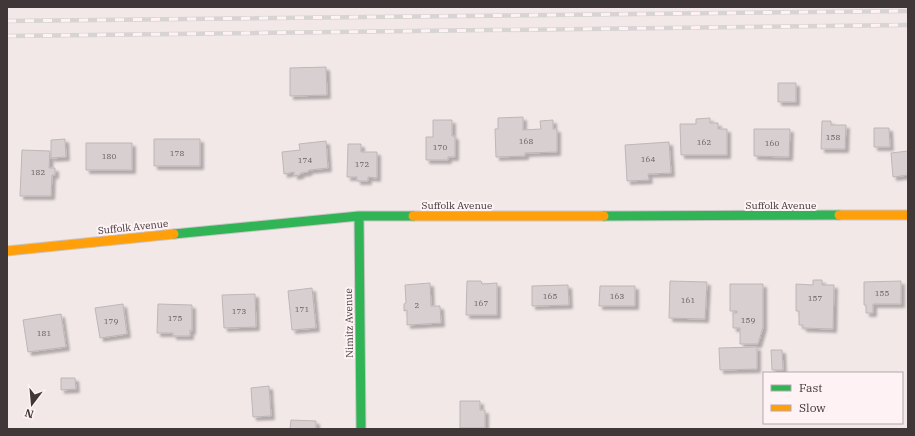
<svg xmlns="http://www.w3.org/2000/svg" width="915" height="436" font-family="'IBM Plex Serif',serif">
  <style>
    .building { fill: #d8cfd0; stroke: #beb6b7; filter: url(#shadow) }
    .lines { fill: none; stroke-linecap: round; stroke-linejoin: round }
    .fast-casing { stroke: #ccc4c5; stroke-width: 11 }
    .slow-casing { stroke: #ccc4c5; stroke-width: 11 }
    .fast { stroke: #30b455; stroke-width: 9 }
    .slow { stroke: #ff9f0a; stroke-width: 9 }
    .rail-casing { stroke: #d8d4d4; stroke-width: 4.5 }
    .rail { stroke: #fff2f4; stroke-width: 3; stroke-dasharray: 9; stroke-linecap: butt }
    .labels { text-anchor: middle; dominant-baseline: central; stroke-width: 4; stroke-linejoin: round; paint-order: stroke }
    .number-label { font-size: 8px; fill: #655d5e }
    .street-label { font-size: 10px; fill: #3f3738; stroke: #fff2f4 }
  </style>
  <defs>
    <filter id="shadow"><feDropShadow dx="3.5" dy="3.5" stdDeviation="1" flood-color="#0004"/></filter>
  </defs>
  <rect width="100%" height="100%" fill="#f2e8e8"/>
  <path class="building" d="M326,67L327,95L290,96V68Z
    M778,83H796V102H778Z
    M523,117V130L541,129L540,121L553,120V129H557V152L525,153V156L496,157L495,129H498V118Z
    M710,118V123H718V129H727V155H681L680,124H696V119Z
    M433,120H452V136H455V157H448V160H426V137H433Z
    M822,121H831V125H846L845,149H821Z
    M874,128H889L890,147H874Z
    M754,129H790L789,157L754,156Z
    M65,139L66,157L51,158V140Z
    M154,139H200V166H154Z
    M326,141L328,168L309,170L308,172L301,173L300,175L294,176V172L284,174L282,152L300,150L299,144Z
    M669,142L671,173L648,174L649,180L627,181L625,145Z
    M86,143H132V170H86Z
    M348,144H361V152H377V178L368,177V181H357V177H347Z
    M22,150L50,151L49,168H55V175H52L51,196H20Z
    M908,151V175L893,177L891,153Z
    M813,280H822V285H834L833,329L803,328V325H799V311H796V284L813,285Z
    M467,281H481L482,284L497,283V315H466Z
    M670,281L707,282L705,319L669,318Z
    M901,281V304H873V313H866V305H864V282Z
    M430,283L431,306H440L441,323L407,325V310L404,311V304L406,303L405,285Z
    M730,284H763V327L758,344H740V328H733V313H737V311H730Z
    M568,285L569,305L532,306V286Z
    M600,286H635V306H599Z
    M312,288L316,328L292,330L288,291Z
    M255,294L256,327L224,328L222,295Z
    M123,304L127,334L100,338L95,308Z
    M158,304L192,305V331L190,330V336H173V333H157Z
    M61,314L66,347L28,352L23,320Z
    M757,347V369L720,370L719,348Z
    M771,350H782L783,370H772Z
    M61,378H75L76,389L61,390Z
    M269,386L271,416L253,417L251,388Z
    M460,401H480V410H485V428H460Z
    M291,420L316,421V429H290Z"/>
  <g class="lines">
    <defs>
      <path id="fast" d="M359,216L361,429
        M604,216L839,215
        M174,234L359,216H413"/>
      <path id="slow" d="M839,215H908
        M413,216H604
        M7,251L174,234"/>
    </defs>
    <use href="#fast" class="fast-casing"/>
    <use href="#slow" class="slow-casing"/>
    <use href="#fast" class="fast"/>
    <use href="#slow" class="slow"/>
    <defs>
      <path id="rail" d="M7,21L908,11
        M7,36L908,25"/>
    </defs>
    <use href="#rail" class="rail-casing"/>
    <use href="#rail" class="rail"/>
  </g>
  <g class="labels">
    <g class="number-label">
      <text x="833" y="137">158</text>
      <text x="526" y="141">168</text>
      <text x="704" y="142">162</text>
      <text x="772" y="143">160</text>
      <text x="440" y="147">170</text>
      <text x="177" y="153">178</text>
      <text x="109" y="156">180</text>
      <text x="648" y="159">164</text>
      <text x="305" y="160">174</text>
      <text x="362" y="164">172</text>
      <text x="38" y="172">182</text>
      <text x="882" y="293">155</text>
      <text x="550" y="296">165</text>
      <text x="617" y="296">163</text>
      <text x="815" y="298">157</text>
      <text x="688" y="300">161</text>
      <text x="481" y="303">167</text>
      <text x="417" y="305">2</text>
      <text x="302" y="309">171</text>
      <text x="239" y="311">173</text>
      <text x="175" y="318">175</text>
      <text x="748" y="320">159</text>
      <text x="111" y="321">179</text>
      <text x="44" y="333">181</text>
    </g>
    <g class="street-label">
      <text x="457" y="205">Suffolk Avenue</text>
      <text x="781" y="205">Suffolk Avenue</text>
      <text transform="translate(133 227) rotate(-6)">Suffolk Avenue</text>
      <text transform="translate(349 323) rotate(-91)">Nimitz Avenue</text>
    </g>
  </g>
  <rect width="915" height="436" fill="none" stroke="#3f3738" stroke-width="16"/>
  <rect x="763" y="372" width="140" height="52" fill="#fff2f4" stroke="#b2a7a9"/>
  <rect x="771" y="385" width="20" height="6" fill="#30b455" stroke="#b2a7a9"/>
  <text x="799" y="392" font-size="12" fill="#3f3738">Fast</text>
  <rect x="771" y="405" width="20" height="6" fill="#ff9f0a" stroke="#b2a7a9"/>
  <text x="799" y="412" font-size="12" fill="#3f3738">Slow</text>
  <g transform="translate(32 404) rotate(196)" stroke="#fff2f4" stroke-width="3" paint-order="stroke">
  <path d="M0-3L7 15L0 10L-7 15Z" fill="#3f3738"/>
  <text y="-6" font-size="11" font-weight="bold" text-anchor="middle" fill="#3f3738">N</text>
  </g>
</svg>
